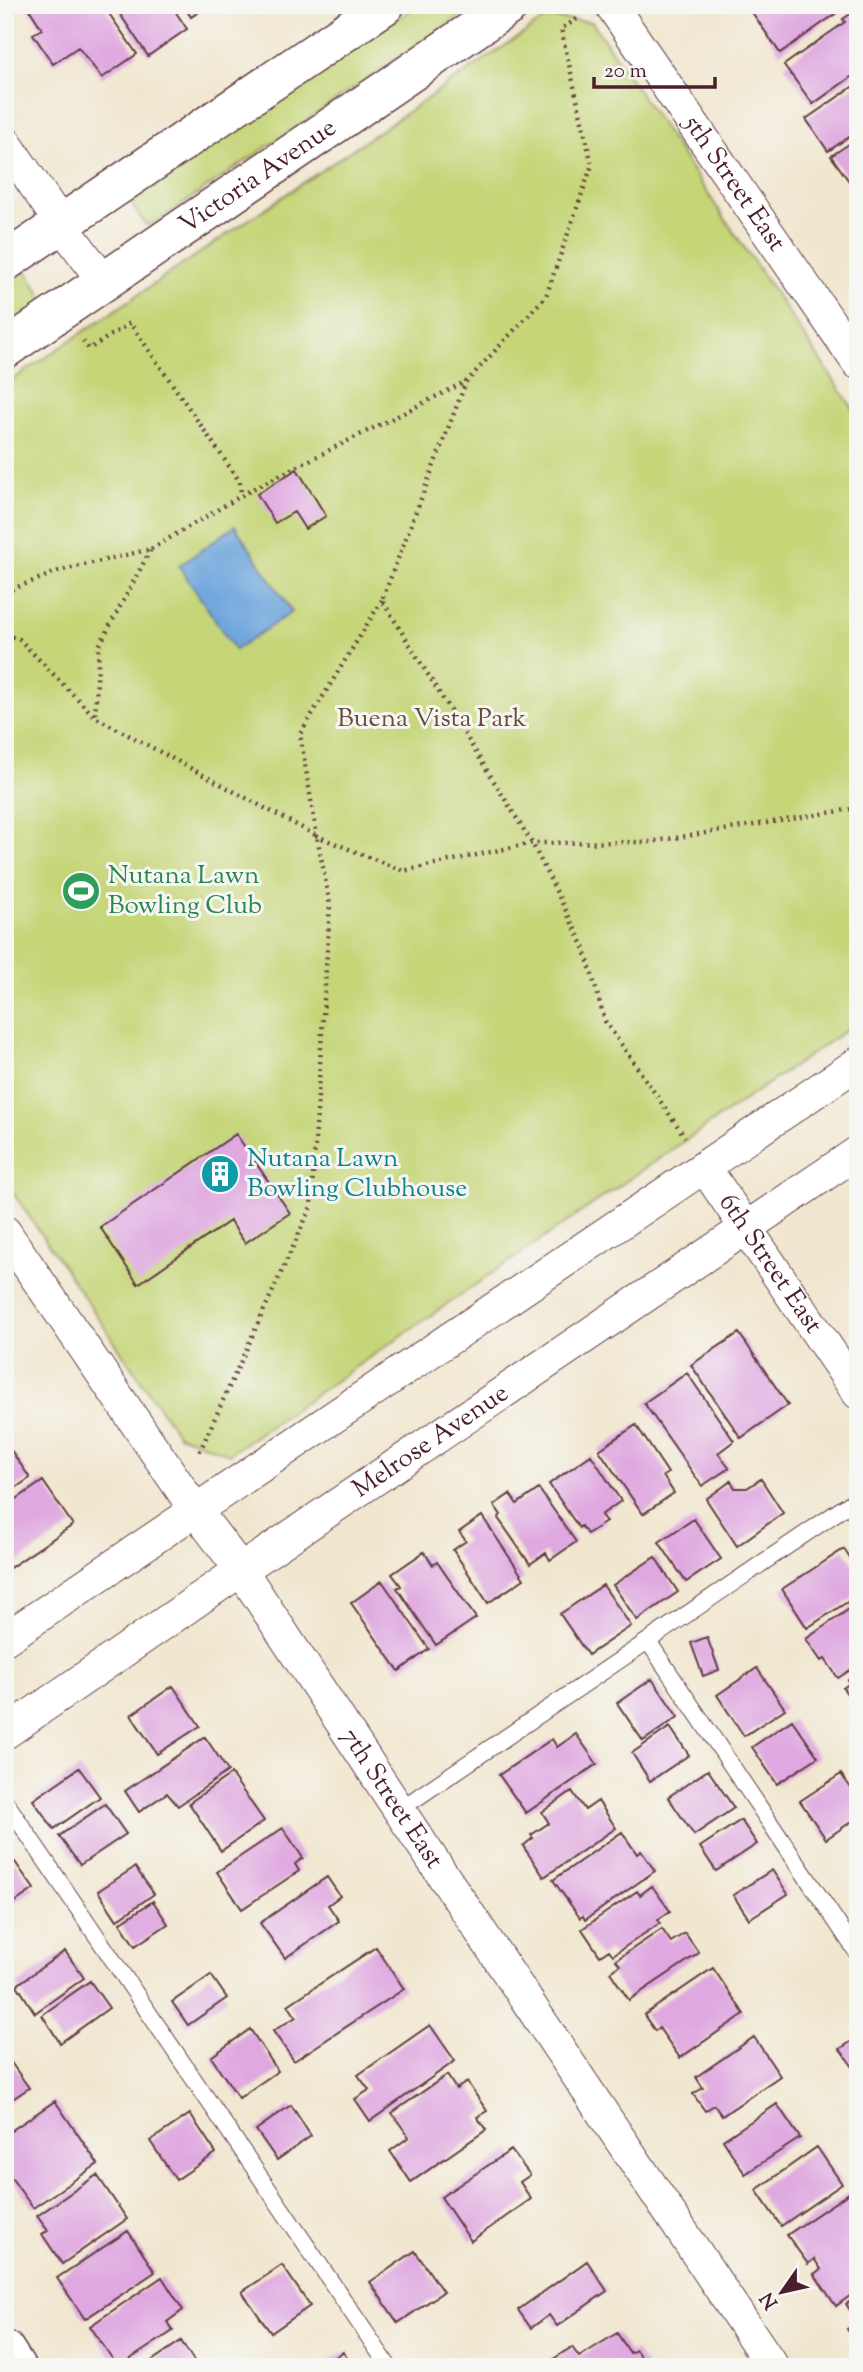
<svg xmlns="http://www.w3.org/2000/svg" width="863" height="2372" font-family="'Sorts Mill Goudy',serif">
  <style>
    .green { fill: #c5d577; stroke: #887a51; stroke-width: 2 }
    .water { fill: #6fa6dd; stroke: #5c6284; stroke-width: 2 }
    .building { fill: #dfa8e0 }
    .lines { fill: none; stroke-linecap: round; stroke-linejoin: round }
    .lane-casing { stroke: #633d44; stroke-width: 18 }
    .street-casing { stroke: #633d44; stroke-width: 34 }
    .secondary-casing { stroke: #633d44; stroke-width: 41 }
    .path { stroke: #633d44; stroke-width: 4.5; stroke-dasharray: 2 5; stroke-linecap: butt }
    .lane { stroke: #fff; stroke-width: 16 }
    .street { stroke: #fff; stroke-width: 32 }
    .secondary { stroke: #fff; stroke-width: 38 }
    .labels { text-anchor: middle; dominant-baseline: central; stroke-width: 6; stroke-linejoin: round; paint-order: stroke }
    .street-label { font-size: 26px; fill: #4a1f2b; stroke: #f6f6f2 }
    .park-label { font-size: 26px; fill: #694c3e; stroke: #f6f6f2 }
    .leisure-label { font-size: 26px; fill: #27864d; stroke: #f6f6f2; text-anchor: start }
    .culture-label { font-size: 26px; fill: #0d838f; stroke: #f6f6f2; text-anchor: start }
  </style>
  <rect width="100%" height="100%" fill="#f6f6f2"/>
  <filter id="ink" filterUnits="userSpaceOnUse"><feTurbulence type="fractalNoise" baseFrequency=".0143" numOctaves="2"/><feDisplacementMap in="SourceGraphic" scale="14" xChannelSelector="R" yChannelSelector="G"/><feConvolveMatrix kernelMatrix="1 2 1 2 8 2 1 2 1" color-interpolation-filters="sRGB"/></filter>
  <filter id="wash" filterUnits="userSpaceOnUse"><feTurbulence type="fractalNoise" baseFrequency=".00686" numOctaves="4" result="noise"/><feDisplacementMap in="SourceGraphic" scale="28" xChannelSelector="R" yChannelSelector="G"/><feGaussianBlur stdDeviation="1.57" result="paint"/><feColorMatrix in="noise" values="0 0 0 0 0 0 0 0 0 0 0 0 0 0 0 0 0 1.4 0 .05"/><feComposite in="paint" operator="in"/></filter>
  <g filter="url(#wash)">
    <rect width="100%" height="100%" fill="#f1e7d0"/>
    <path class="green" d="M418,5H477L153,224L146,225L132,205L135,198Z
      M546,18L592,22L858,416V1022L229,1454L178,1435L5,1181V385Z
      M18,272H27L43,298L41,305L5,329V281Z"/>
    <path class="water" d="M235,526L292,612L235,650L179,566Z"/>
    <g id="blocks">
      <path class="building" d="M31,5H103L137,54L102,78L78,47L53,64L33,34L42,29L28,7Z
        M128,5H171L187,29L148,56L118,11Z
        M183,5H209L191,17Z
        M747,5H848L780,53Z
        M858,9V72L813,104L784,65L845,22L843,19Z
        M858,83V131L828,151L806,119Z
        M858,138V185L854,188L831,156Z
        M297,469L326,516L305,529L294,512L275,523L257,494Z
        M236,1134L290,1213L245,1243L230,1221L138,1284L100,1227Z
        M739,1333L788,1405L741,1438L691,1365Z
        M687,1373L734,1441L718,1453L729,1468L702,1486L644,1403Z
        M636,1425L668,1473L663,1476L674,1493L643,1514L599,1450Z
        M8,1446L30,1478L5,1495V1448Z
        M591,1455L621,1501L601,1515L606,1522L587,1534L581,1526L579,1528L549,1484Z
        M761,1479L783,1513L737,1546L706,1499L731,1481L735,1488H747Z
        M43,1481L73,1525L5,1571V1507Z
        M539,1489L576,1542L550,1560L546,1553L530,1564L498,1518L501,1515L494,1505L510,1494L517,1504Z
        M482,1516L524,1579L488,1603L453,1550L466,1541L459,1532Z
        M694,1519L721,1559L686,1582L659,1542Z
        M844,1549L858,1571V1595L807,1628L782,1589Z
        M424,1552L433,1565L437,1562L476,1618L436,1645L397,1588L401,1586L392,1574Z
        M655,1557L678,1592L637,1620L613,1585Z
        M382,1581L429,1649L399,1671L351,1603Z
        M603,1585L631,1626L588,1655L560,1614Z
        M858,1603V1665L838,1678L825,1659L821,1661L806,1639Z
        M707,1637L719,1670L703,1676L691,1643Z
        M757,1668L785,1709L744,1736L717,1695Z
        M858,1674V1703L855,1705L843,1688L850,1683L848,1680Z
        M652,1679L678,1717L643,1741L617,1703Z
        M173,1686L200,1726L157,1754L131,1715Z
        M792,1720L818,1757L777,1784L752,1747Z
        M670,1727L689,1755L650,1781L632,1753Z
        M576,1734L597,1764L526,1813L499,1775L552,1739L557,1747Z
        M205,1737L228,1771L178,1806L167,1793L139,1812L125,1791Z
        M79,1768L100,1797L54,1829L33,1800Z
        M708,1770L734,1808L694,1835L668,1797Z
        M231,1774L264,1821L221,1851L189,1803Z
        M841,1774L858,1798V1817L826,1839L800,1801Z
        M572,1791L585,1810L598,1801L616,1828L544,1877L523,1846L533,1838L531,1835L549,1823L542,1812Z
        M105,1804L126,1834L80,1865L59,1836Z
        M741,1820L757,1844L716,1871L700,1847Z
        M283,1828L303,1858L295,1864L299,1871L242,1909L217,1872Z
        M622,1832L637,1854L641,1851L655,1871L585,1920L583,1916L580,1918L553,1880Z
        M15,1862L34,1889L5,1909V1868Z
        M135,1867L154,1894L117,1920L98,1891Z
        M772,1870L788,1894L749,1919L733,1895Z
        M327,1877L340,1896L328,1905L339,1921L285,1958L260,1923Z
        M652,1886L670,1911L658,1920L660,1923L613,1955L609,1950L600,1956L582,1929L637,1891L640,1895Z
        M153,1901L168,1924L135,1946L120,1923Z
        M662,1929L671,1942L685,1933L699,1953L629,2000L610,1972L620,1965L616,1960Z
        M376,1947L404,1989L294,2061L273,2031L296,2017L288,2005Z
        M65,1951L84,1978L35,2013L17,1985Z
        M713,1968L744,2014L680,2058L659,2028L655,2031L644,2015Z
        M211,1975L227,1998L188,2025L172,2002Z
        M90,1981L109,2008L60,2043L42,2015Z
        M430,2025L455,2061L370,2121L355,2099L369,2090L358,2075Z
        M250,2029L278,2071L239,2098L211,2057Z
        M754,2037L780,2076L722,2116L714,2105L705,2111L693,2094L703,2088L696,2077Z
        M858,2037V2074L840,2049Z
        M5,2054L29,2088L5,2104Z
        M447,2075L456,2089L467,2082L487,2111L477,2117L486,2130L411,2182L390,2151L409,2137L392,2113Z
        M55,2101L98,2164L33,2208L5,2169V2135Z
        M777,2104L800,2138L745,2174L723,2140Z
        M291,2105L311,2136L277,2160L256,2130Z
        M190,2114L216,2153L176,2180L150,2141Z
        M817,2147L842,2184L781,2226L756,2190Z
        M511,2150L530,2175L520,2182L531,2199L471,2241L441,2197Z
        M97,2175L127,2219L62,2264L42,2234L48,2231L37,2216Z
        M858,2187V2290L836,2306L814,2274L821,2269L814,2259L808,2264L787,2235Z
        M128,2231L155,2272L85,2319L57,2278Z
        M415,2251L443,2292L398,2323L370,2282Z
        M587,2261L607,2291L557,2326L549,2315L531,2328L518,2310Z
        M282,2265L310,2306L271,2333L242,2292Z
        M162,2277L183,2310L167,2322L173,2331L118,2367L90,2326Z
        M858,2296V2321L846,2304Z
        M858,2322V2344L847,2329Z
        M617,2333L630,2353L636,2350L647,2367H541L572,2347L579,2357Z
        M181,2341L198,2367H143Z
        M343,2352L353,2367H321Z"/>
    </g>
  </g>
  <g filter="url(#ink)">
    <use href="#blocks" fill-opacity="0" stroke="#633d44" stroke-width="2"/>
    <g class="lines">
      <defs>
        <path id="lane" d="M648,1641L858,1954
          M5,1801L389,2367
          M399,1810L858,1498"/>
        <g id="street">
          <path id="s1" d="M611,5L858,363"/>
          <path d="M5,142L61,224L104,282"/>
          <path id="s2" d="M705,1168L858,1393"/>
          <path id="s3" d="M5,1232L196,1511L241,1570L399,1810L773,2367"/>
          <path d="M5,1639L858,1063"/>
          <path id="s4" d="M5,1733L241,1570L858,1152"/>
        </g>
        <g id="secondary">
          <path d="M5,262L385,5"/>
          <path id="s5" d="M5,349L510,5"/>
          <path d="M5,2350L16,2367"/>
        </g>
      </defs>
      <use href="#lane" class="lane-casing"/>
      <use href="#street" class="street-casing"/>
      <use href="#secondary" class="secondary-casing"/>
      <path class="path" d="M577,19L561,29L592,165L546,296L466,382L382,600L532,843L584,947L605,1021L685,1137
        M83,341L89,349L130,323L240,482L241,495
        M151,549L256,487L465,382
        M5,592L59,571L151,549L99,646L95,717
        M382,600L300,734L317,836L403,871L532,843L650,842L858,808
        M5,635L19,639L95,717L317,836L330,905L311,1207L199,1453"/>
      <use href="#lane" class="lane"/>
      <use href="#street" class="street"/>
      <use href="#secondary" class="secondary"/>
    </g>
  </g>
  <defs>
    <symbol id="stadium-disc" viewBox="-11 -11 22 22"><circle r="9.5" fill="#2e9e5b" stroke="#f6f6f2"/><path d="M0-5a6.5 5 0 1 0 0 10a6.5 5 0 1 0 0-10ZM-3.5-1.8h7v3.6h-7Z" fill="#fff"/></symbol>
    <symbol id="building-disc" viewBox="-11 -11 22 22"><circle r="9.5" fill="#0f9aa8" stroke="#f6f6f2"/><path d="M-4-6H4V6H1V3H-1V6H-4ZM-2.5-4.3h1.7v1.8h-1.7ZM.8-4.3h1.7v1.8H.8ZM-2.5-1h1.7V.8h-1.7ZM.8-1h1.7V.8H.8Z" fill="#fff"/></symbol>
  </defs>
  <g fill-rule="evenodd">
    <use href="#stadium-disc" x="59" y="869" width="44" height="44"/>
    <use href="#building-disc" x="198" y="1152" width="44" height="44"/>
  </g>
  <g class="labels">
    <g class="street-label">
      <text stroke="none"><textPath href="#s5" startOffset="306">Victoria Avenue</textPath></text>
      <text stroke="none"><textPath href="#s1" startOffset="217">5th Street East</textPath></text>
      <text stroke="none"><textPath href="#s2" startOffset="116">6th Street East</textPath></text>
      <text stroke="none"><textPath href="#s4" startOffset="516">Melrose Avenue</textPath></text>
      <text stroke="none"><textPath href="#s3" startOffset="686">7th Street East</textPath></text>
    </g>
    <g class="park-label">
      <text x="432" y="719">Buena Vista Park</text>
    </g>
    <g class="leisure-label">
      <text x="108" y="876">Nutana Lawn<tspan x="108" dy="30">Bowling Club</tspan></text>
    </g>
    <g class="culture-label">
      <text x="247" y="1159">Nutana Lawn<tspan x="247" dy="30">Bowling Clubhouse</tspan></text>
    </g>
  </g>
  <rect width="863" height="2372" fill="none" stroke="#f6f6f2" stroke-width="28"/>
  <g transform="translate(782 2292) rotate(236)" stroke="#f6f6f2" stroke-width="5" paint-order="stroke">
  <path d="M0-5L12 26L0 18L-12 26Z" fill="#4a1f2b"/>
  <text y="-10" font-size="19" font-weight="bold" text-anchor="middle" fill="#4a1f2b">N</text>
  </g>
  <path d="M594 77v10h121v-10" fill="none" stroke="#4a1f2b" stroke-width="3.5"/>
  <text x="604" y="77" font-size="21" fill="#4a1f2b" stroke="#f6f6f2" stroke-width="5" paint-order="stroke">20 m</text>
</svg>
